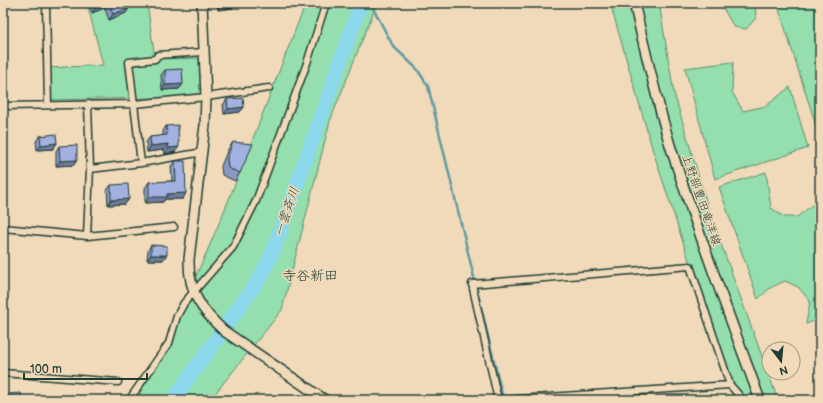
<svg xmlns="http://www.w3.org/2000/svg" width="823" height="403" font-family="'Balsamiq Sans','Klee One',sans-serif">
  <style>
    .green { fill: #95dead; stroke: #5a8e70 }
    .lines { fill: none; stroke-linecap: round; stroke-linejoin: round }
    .stream { stroke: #609aa2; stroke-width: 2.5 }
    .river { stroke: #8cd8ec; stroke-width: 15 }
    .street-casing { stroke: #1f3d34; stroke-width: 9 }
    .secondary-casing { stroke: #1f3d34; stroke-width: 12 }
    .street { stroke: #f0dab9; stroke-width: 6 }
    .secondary { stroke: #f0dab9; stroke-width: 9 }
    .wall { fill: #8b98c1; stroke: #1f3d34 }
    .shaded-wall { fill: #717c9d; stroke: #1f3d34 }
    .building { fill: #a2b1e0; stroke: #1f3d34 }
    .labels { text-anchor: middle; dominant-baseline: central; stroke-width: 3; stroke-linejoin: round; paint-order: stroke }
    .street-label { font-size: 12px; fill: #1f3d34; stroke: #f0dab9 }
    .water-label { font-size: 13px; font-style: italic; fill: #2a4c46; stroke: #f0dab9 }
    .quarter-label { font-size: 14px; fill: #1f3d34; stroke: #f0dab9 }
  </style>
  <rect width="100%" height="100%" fill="#f0dab9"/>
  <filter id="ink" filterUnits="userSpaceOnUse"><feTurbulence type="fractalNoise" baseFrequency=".025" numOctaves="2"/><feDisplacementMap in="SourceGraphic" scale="8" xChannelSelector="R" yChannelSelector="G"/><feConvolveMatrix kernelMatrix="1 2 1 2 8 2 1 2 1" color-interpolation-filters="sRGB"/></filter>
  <g filter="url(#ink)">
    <path class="green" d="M87,3H147L155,59L205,58L206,97L48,100V68L103,65Z
      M306,3H377L330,121L282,310L210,400H139L140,393C173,326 206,258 233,189C258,127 281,65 306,3Z
      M610,3H659L674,93L709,211L778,400H743L730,385L653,151Z
      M720,3H755L756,18L746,29L734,27Z
      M777,3H820V138Z
      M733,62L732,92L743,111L766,106L790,87L808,148L715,179L685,68Z
      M766,172L771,208L784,217H797L820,199V319L806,324L810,301L798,287L785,281L770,288L758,299L719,187Z"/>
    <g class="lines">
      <path class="stream" d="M373,3V8L393,46L417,69L428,86L501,390L504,400"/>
      <path class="river" d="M173,400L260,278L273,252L361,3"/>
      <defs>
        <path id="street" d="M46,3L48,105
          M3,106L134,104L206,97L269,88
          M141,163L129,62L155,59L158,55L204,52
          M90,169L141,163L203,152
          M3,228L87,236L174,227
          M87,236L90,169L88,104
          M3,373L118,382
          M129,400L169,343L177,316L184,303L233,247L256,201L307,63L326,3
          M498,400L472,284L690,266L730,385L743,400
          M502,400L730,385"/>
        <path id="secondary" d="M202,3L206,97L205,125L189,259C188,292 201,310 224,331L325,400
          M634,3C645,50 656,98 670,145C697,231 729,315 760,400"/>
      </defs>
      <use href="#street" class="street-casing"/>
      <use href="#secondary" class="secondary-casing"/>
      <use href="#street" class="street"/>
      <use href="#secondary" class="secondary"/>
    </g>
    <path class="wall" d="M88,3H105V4L106,3H127L129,8L126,13L109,20L104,6L102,9L92,13Z
      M217,3H237L233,8L218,10Z
      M165,70L183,84L179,89L162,90L161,75Z
      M227,99L244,107L240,112L224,114L223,105Z
      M166,126L175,152L165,154L164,150L147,152L146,142L150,137L163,136V131Z
      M40,136L57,143L53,149L37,150L36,141Z
      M233,142L240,173L235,181L222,175L221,166L228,149Z
      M59,146L74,165L56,166V151Z
      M175,161L183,199H165L163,202L145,203V188L149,182L172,181L171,166Z
      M111,185L129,199L125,204L108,205L107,190Z
      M151,245L163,260H147L148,250Z
      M6,394L22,400H3V398Z"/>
    <path class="shaded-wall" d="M234,3H237L233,8L218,10L221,4Z
      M105,4L102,9L92,13L95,8Z
      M129,8L126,13L109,20L113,14Z
      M183,84L179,89L162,90L165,85Z
      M244,107L240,112L224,114L228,109Z
      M57,143L53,149L37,150L41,145Z
      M168,144L164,150L147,152L151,146Z
      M179,147L175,152L165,154L169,148Z
      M77,160L74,165L56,166L60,161Z
      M186,193L183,199H165L163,202L145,203L149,197L167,194Z
      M129,199L125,204L108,205L111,200Z
      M151,255H167L163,260H147Z"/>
    <path class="building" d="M94,3H105V4L95,8Z
      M109,3H127L129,8L113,14Z
      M221,3H234L221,4Z
      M182,69L183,84L165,85V70Z
      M243,98L244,107L228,109L227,99Z
      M178,125L179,147L169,148L168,144L151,146L150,137L167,135L166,126Z
      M56,134L57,143L41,145L40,136Z
      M233,142L253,144L240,173L228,168L227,158Z
      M77,145V160L60,161L59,146Z
      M175,161H185L186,193L167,194V197H149V182L176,181Z
      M128,184L129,199L111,200V185Z
      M151,245L167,246V255H151Z
      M21,393L22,400H6V394Z"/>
  </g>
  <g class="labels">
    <g class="street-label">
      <text transform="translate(701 200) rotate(71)">上野部豊田竜洋線</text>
    </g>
    <g class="water-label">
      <text transform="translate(287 212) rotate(-71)">一雲斉川</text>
    </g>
    <g class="quarter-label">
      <text x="310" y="275">寺谷新田</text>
    </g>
  </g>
  <rect width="823" height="403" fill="none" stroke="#f0dab9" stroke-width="16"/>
  <rect x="8" y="8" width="807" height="387" fill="none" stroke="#1f3d34" stroke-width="1.5" filter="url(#ink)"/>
  <g transform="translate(781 361) rotate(164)"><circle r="19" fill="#f0dab9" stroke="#9c9b84"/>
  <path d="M0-3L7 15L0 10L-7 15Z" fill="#1f3d34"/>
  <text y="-6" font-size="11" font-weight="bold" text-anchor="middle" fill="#1f3d34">N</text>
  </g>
  <path d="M24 373v6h123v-6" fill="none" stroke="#1f3d34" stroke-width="2"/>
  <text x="30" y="373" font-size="12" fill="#1f3d34" stroke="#f0dab9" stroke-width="3" paint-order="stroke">100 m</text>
</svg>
